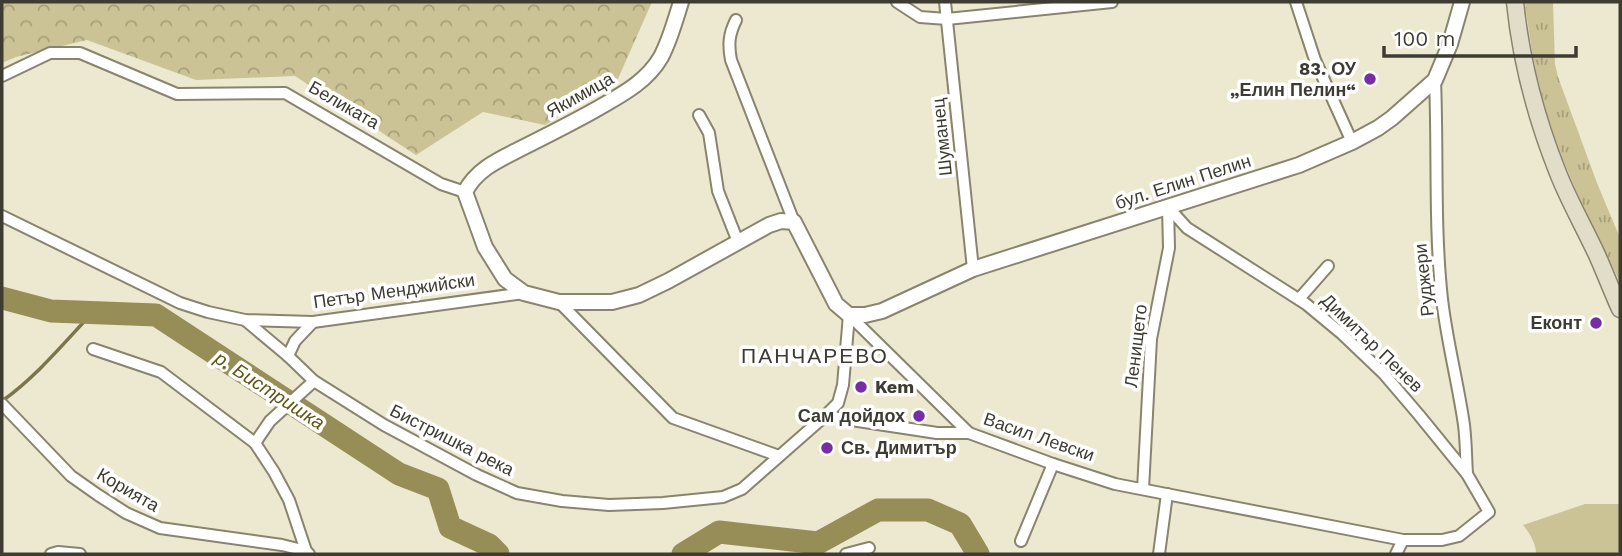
<svg xmlns="http://www.w3.org/2000/svg" width="1622" height="556" viewBox="0 0 1622 556" font-family="'Work Sans',sans-serif">
  <style>
    .grass { fill: url(#grass-tufts) }
    .forest { fill: url(#forest-crowns) }
    .green { fill: #cbc395 }
    .lines { fill: none; stroke-linecap: round; stroke-linejoin: round }
    .stream { stroke: #7c754c; stroke-width: 3.5 }
    .river { stroke: #968d57; stroke-width: 23 }
    .minor-casing { stroke: #88846e; stroke-width: 14 }
    .tertiary-casing { stroke: #88846e; stroke-width: 18 }
    .secondary-casing { stroke: #88846e; stroke-width: 19 }
    .minor { stroke: #fff; stroke-width: 10 }
    .tertiary { stroke: #fff; stroke-width: 14 }
    .secondary { stroke: #e1ddc9; stroke-width: 16 }
    .poi-dot { fill: #762fa3; stroke: #fff; stroke-width: 2.5 }
    .labels { text-anchor: middle; stroke-width: 7; stroke-linejoin: round; paint-order: stroke }
    .poi-label { font-size: 18px; font-weight: bold; fill: #3e3c32; stroke: #fff; text-anchor: end }
    .street-label { font-size: 18px; fill: #3e3c32; stroke: #fff }
    .water-label { font-size: 19px; font-style: italic; fill: #605514; stroke: #fff }
    .quarter-label { font-size: 21px; letter-spacing: 2px; fill: #3e3c32; stroke: #fff }
  </style>
  <defs>
    <pattern id="grass-tufts" width="24" height="20" patternUnits="userSpaceOnUse" patternTransform="scale(1.75)"><rect width="24" height="20" fill="#cbc395"/><path d="M3 7l-1-3M5 7V3M7 7l1-3M15 17l-1-3M17 17v-4M19 17l1-3" fill="none" stroke="#a6a07a"/></pattern>
    <pattern id="forest-crowns" width="20" height="18" patternUnits="userSpaceOnUse" patternTransform="scale(1.75)"><rect width="20" height="18" fill="#cbc395"/><path d="M2 6a3 3 0 1 1 6 0M12 15a3 3 0 1 1 6 0" fill="none" stroke="#a6a07a"/></pattern>
  </defs>
  <rect width="100%" height="100%" fill="#ede9d1"/>
  <!-- grass -->
  <path class="grass" d="M1525,2h28l2,62 3,13 39,106 23,55v44c-39,-76 -75,-152 -89,-237 -2,-15 -5,-29 -6,-43z"/>
  <!-- forest -->
  <polygon class="forest" points="2,2 652,2 617,81 545,125 483,112 416,155 295,76 196,80 87,40 16,57 2,63"/>
  <!-- green -->
  <path class="green" d="M1585,504h35v50h-84c0,-11 -6,-20 -13,-29z"/>
  <g class="lines">
    <!-- stream -->
    <path class="stream" d="M2,401c34,-24 62,-58 91,-89"/>
    <!-- river -->
    <g class="river">
      <polyline points="2,298 51,311 156,315 399,474 438,489 450,527 489,545 498,554"/>
      <polyline points="683,554 719,532 818,543 878,510 928,510 960,524 978,554"/>
    </g>
    <!-- minor casing -->
    <g class="minor-casing">
      <g id="minor">
        <polyline points="897,2 920,17 947,19 1112,2"/>
        <polyline points="945,2 973,269"/>
        <polyline points="1296,2 1315,60 1352,142"/>
        <path d="M736,20c-7,14 -8,24 -5,40l63,162"/>
        <polyline points="2,76 50,53 80,53 177,94 285,93 441,184 465,192"/>
        <path d="M1435,80c3,73 -1,146 7,219 5,43 16,84 22,126 2,16 2,33 3,49"/>
        <polyline points="699,115 709,133 718,191 738,242"/>
        <polyline points="2,216 180,303 208,312 245,320 313,322 524,293"/>
        <polyline points="1299,299 1328,266"/>
        <polyline points="559,302 673,418 779,456"/>
        <polyline points="849,315 969,433 1053,464 1115,484 1403,540 1442,540 1459,536 1489,512 1467,474 1419,415 1384,374 1341,333 1306,304 1187,228 1168,207"/>
        <polyline points="245,320 288,356 314,381 384,425 477,475 517,493 562,501 609,505 663,503 723,497 742,489 825,416 838,403 843,385 849,315"/>
        <polyline points="93,349 161,372 255,443 274,472 289,500 306,551"/>
        <polyline points="288,356 295,341 313,322"/>
        <polyline points="2,404 71,476 98,495 126,513 160,528 282,545 306,551 309,554"/>
        <polyline points="825,416 937,433 969,433"/>
        <polyline points="255,443 270,421 314,381"/>
        <polyline points="1143,489 1151,339 1169,248 1168,207"/>
        <polyline points="1021,541 1053,464"/>
        <polyline points="51,554 58,552 80,554"/>
        <polyline points="846,554 869,548"/>
        <polyline points="1159,554 1167,494"/>
        <polyline points="1396,554 1403,540"/>
      </g>
    </g>
    <!-- tertiary casing -->
    <g class="tertiary-casing">
      <path id="tertiary" d="M681,2c-6,19 -11,38 -20,55 -15,26 -42,39 -66,53 -25,14 -51,27 -77,40 -20,10 -42,20 -53,42l20,55 20,32 19,14 35,9h53l27,-7 29,-14 101,-56 12,-4 13,1 42,82 13,11h16l17,-4 91,-42 326,-104 53,-23 26,-14 14,-10 43,-38 15,-36 12,-42"/>
    </g>
    <!-- secondary casing -->
    <g class="secondary-casing">
      <path id="secondary" d="M1515,2c6,59 21,116 43,171 11,28 26,54 39,82 8,18 15,36 23,54"/>
    </g>
    <!-- minor -->
    <use href="#minor" class="minor"/>
    <!-- tertiary -->
    <use href="#tertiary" class="tertiary"/>
    <!-- secondary -->
    <use href="#secondary" class="secondary"/>
  </g>
  <!-- markers -->
  <g class="poi-dot">
    <circle cx="1370" cy="79" r="7"/>
    <circle cx="1596" cy="323" r="7"/>
    <circle cx="861" cy="387" r="7"/>
    <circle cx="919" cy="416" r="7"/>
    <circle cx="827" cy="448" r="7"/>
  </g>
  <g class="labels">
    <!-- poi labels -->
    <g class="poi-label">
      <text x="1356" y="75">83. ОУ<tspan x="1356" dy="21">„Елин Пелин“</tspan></text>
      <text x="1582" y="329">Еконт</text>
      <text x="875" y="393" text-anchor="start">Kem</text>
      <text x="905" y="422">Сам дойдох</text>
      <text x="841" y="454" text-anchor="start">Св. Димитър</text>
    </g>
    <!-- street labels -->
    <g class="street-label">
      <text transform="translate(580 95) rotate(-29)" y="6">Якимица</text>
      <text transform="translate(344 105) rotate(30)" y="6">Беликата</text>
      <text transform="translate(942 137) rotate(-96)" y="6">Шуманец</text>
      <text transform="translate(1183 182) rotate(-18)" y="6">бул. Елин Пелин</text>
      <text transform="translate(1424 280) rotate(-96)" y="6">Руджери</text>
      <text transform="translate(394 291) rotate(-8)" y="6">Петър Менджийски</text>
      <text transform="translate(1372 343) rotate(44)" y="6">Димитър Пенев</text>
      <text transform="translate(1136 346) rotate(-83)" y="6">Ленището</text>
      <text transform="translate(1039 437) rotate(19)" y="6">Васил Левски</text>
      <text transform="translate(452 440) rotate(27)" y="6">Бистришка река</text>
      <text transform="translate(128 490) rotate(30)" y="6">Корията</text>
    </g>
    <!-- water labels -->
    <g class="water-label">
      <text transform="translate(270 390) rotate(33)" y="7">р. Бистришка</text>
    </g>
    <!-- quarter labels -->
    <g class="quarter-label">
      <text x="815" y="363">ПАНЧАРЕВО</text>
    </g>
  </g>
  <!-- border -->
  <rect width="1622" height="556" fill="none" stroke="#3e3c32" stroke-width="7"/>
  <!-- scale -->
  <path d="M1384 46v10h192v-10" fill="none" stroke="#3e3c32" stroke-width="3.5"/>
  <text x="1394" y="46" font-size="21" fill="#3e3c32" stroke="#ffffff" stroke-width="5" paint-order="stroke">100 m</text>
</svg>
